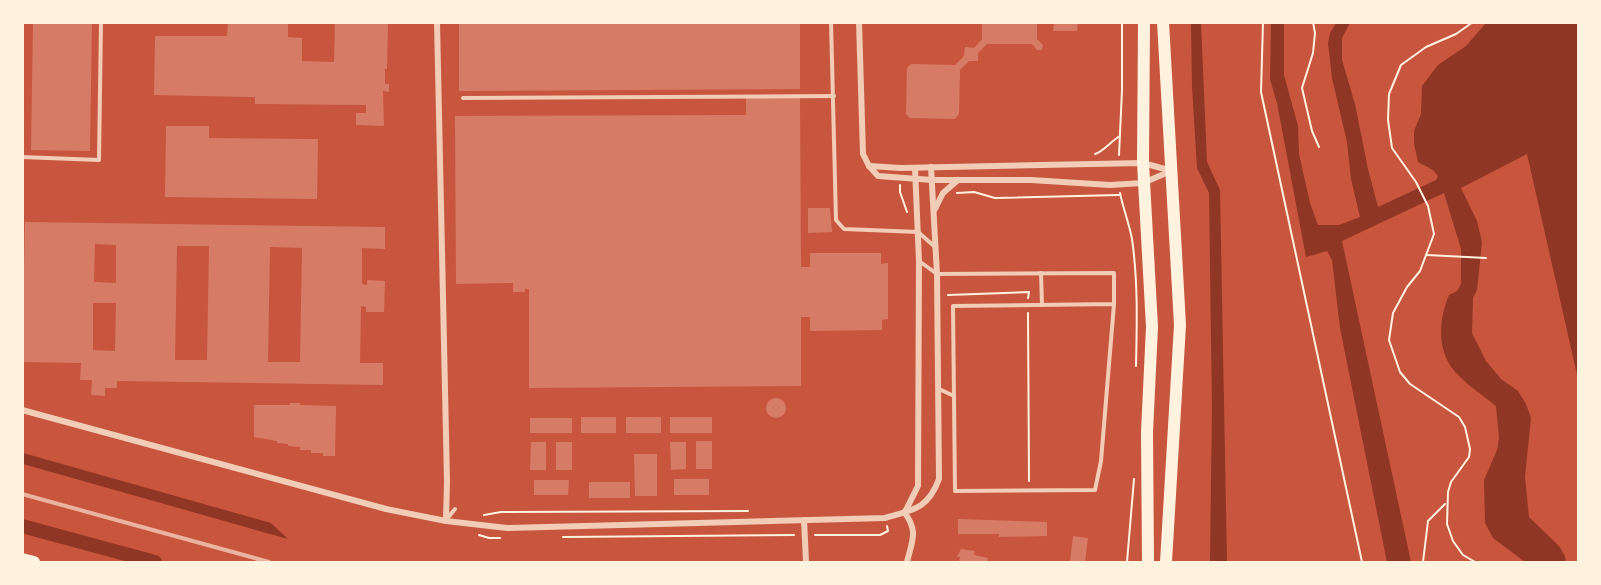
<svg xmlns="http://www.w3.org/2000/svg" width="1601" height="585" viewBox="0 0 1601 585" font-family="Mulish,sans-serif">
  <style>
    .water { fill: #8f3625 }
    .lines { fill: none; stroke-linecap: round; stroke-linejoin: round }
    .canal { stroke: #8f3625; stroke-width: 14 }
    .building { fill: #d67c66; fill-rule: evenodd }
    .path { stroke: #fff3e0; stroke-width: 2 }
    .service { stroke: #f1ccb7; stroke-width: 4 }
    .minor { stroke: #f1ccb7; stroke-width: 6 }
    .secondary { stroke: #fff3e0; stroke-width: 12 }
    .primary { stroke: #fff3e0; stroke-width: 12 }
    .rail { stroke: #e9b49f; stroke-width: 4 }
  </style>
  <rect width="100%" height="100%" fill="#c8553d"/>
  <!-- water -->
  <g class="water">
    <polygon points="1191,23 1201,23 1207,162 1220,190 1227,562 1210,562 1212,407 1209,193 1197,168 1192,87"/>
    <path d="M1271,23h13v52l14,51 1,28 11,49 8,22h21l21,-8 -9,-38 -4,-37 -15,-64 -4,-35 2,-10 6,-10h14l-8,15v22l13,44 13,65 10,38 58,-27 2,-4 -5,-6 -15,-8 -4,-18v-13l7,-17 1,-28 16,-21 28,-19 20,-23h92v356l-51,-225 -66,34 16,33 5,21 -5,48 -4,8 -1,35 14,28 15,18 17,12 8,13 5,14 -6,59 4,40 30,29 6,10 1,6h-41l-32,-24 -8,-15 -1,-43 13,-30 2,-12 -3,-32c-12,-10 -26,-19 -37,-30 -23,-22 -21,-54 -10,-81l8,-4 4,-7v-35l-17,-56 -102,48 69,321h-24l-47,-234 -8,-68 -5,-9 -21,6 -29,-154 -7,-24z"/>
    <polygon points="23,453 271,523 288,539 23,464"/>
  </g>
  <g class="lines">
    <!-- canal -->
    <polyline class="canal" points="22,526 155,562"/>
  </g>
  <!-- building -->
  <g class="building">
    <polygon points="33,22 92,22 90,151 31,150"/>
    <polygon points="228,22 288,22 288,37 302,38 302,61 334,62 335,22 388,22 387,69 385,69 385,84 389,84 389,92 383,91 384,126 356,125 356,113 366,113 366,105 255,104 255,97 248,97 154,95 155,36 227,36"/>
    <polygon points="459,22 800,22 800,89 459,91"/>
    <polygon points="982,22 1037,22 1037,39 1043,45 1042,50 1037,50 1032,44 987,44 978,53 978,61 969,61 960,70 959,114 955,119 910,118 906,114 907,68 911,64 955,65 964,56 965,47 974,48 982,39"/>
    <polygon points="1054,22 1078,22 1077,31 1053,31"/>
    <polygon points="746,98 800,98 801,267 810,267 810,253 881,253 881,264 888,263 888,319 882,320 882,330 810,331 810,317 801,317 801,386 529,388 529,289 525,289 525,292 513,292 513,283 456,284 455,116 746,115"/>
    <polygon points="166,126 209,126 209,138 318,139 317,199 165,197"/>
    <polygon points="808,208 830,208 832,232 808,233"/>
    <path d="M25,222l360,5v22l-23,-1v36l5,1v-5l18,1 -1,31h-18v-5l-5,-1 -1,57h23v22l-266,-4v7h-12v8l-14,-1 1,-15h-12l1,-17 -59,-1zM95,244l21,1v38l-22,-1zM177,246h32l-2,114h-32zM270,247l32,1 -2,114h-32zM93,303h23l-1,48 -22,-1z"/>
    <circle cx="776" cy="408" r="10"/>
    <polygon points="290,403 300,403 300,405 336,406 335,456 323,456 323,453 311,453 311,450 300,450 300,447 288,446 288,444 277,443 277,441 254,437 254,405 290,405"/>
    <rect x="581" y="417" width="35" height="16"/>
    <rect x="626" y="417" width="35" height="16"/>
    <rect x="670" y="417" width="42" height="16"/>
    <rect x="530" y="418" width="42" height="15"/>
    <rect x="696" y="441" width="16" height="28"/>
    <polygon points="531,442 546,442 546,470 530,470"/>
    <rect x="556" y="442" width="16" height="28"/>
    <polygon points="670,442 686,442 686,469 671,470"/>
    <polygon points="634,454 657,454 657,496 635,496"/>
    <rect x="674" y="479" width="35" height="16"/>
    <polygon points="534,480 569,480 568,495 534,495"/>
    <rect x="589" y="482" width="41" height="16"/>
    <polygon points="958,519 1047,522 1047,536 999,537 999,534 958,534"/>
    <polygon points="1073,536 1088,538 1085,562 1070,562"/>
    <polygon points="961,549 975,551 974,555 988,558 987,562 959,562 960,557 957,557"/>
  </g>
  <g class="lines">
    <!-- path -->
    <g class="path">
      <polyline points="1263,22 1261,92 1362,562"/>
      <polyline points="1313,22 1315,33 1313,53 1302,88 1312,131 1319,147"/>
      <polyline points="1473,22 1456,34 1426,47 1401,65 1389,94 1388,120 1392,148 1416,182 1428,206 1434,234 1420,271 1407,287 1393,313 1389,340 1400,372 1410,384 1459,417 1465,427 1470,449 1469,457 1451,482 1448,492 1447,524 1453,541 1463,555 1475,562"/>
      <path d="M1095,154c9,-3 16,-13 25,-18"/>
      <polyline points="1119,155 1122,90 1122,22"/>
      <polyline points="900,185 900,192 907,212"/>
      <polyline points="957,193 974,192 995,198 1119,195"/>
      <path d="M1120,193c3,15 9,30 12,46 6,42 5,84 4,127"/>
      <polyline points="1427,255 1486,258"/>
      <polyline points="948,295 1029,292 1028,298"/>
      <polyline points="1028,313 1029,481"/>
      <polyline points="484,515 501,512 748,511"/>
      <polyline points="479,535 489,538 500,538"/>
      <polyline points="815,535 880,535 888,531 887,526"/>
      <polyline points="563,537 794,535"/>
      <polyline points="1127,562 1134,479"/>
      <polyline points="1423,562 1428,521 1445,504"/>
    </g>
    <!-- service -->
    <g class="service">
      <polyline points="831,22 836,220 844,229 918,232 934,246"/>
      <polyline points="463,98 834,96"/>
      <polyline points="22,157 99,160 101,22"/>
      <polyline points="919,261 937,274 1114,273 1114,304 1101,461 1095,490 955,491 953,306 1114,304"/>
      <polyline points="1041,273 1042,305"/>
      <polyline points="939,389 954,396"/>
      <polyline points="446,520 455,509"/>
    </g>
    <!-- minor -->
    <g class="minor">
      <polyline points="437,22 447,481 446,521"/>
      <polyline points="859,22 863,154 869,166 878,176 932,180 1031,180 1110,185 1143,183 1171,171"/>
      <polyline points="869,166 901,168 1143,163 1172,171"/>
      <polyline points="935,209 943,193 958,180"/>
      <path d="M22,410l364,99 60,12 61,7 378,-10c28,-8 43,-9 54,-39l-2,-205 -6,-107"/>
      <path d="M904,512c15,19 8,29 3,50"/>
      <polyline points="905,512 918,486 919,261 915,168"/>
      <polyline points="804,520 806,562"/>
    </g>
    <!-- secondary -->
    <polyline class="secondary" points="22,559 34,562"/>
    <!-- primary -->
    <g class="primary">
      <polyline points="1144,22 1143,163 1152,327 1147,432 1148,562"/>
      <polyline points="1163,22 1180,325 1166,562"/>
    </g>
    <!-- rail -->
    <polyline class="rail" points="22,494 269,562"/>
  </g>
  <!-- border -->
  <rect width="1601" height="585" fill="none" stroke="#fff3e0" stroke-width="48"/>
</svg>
